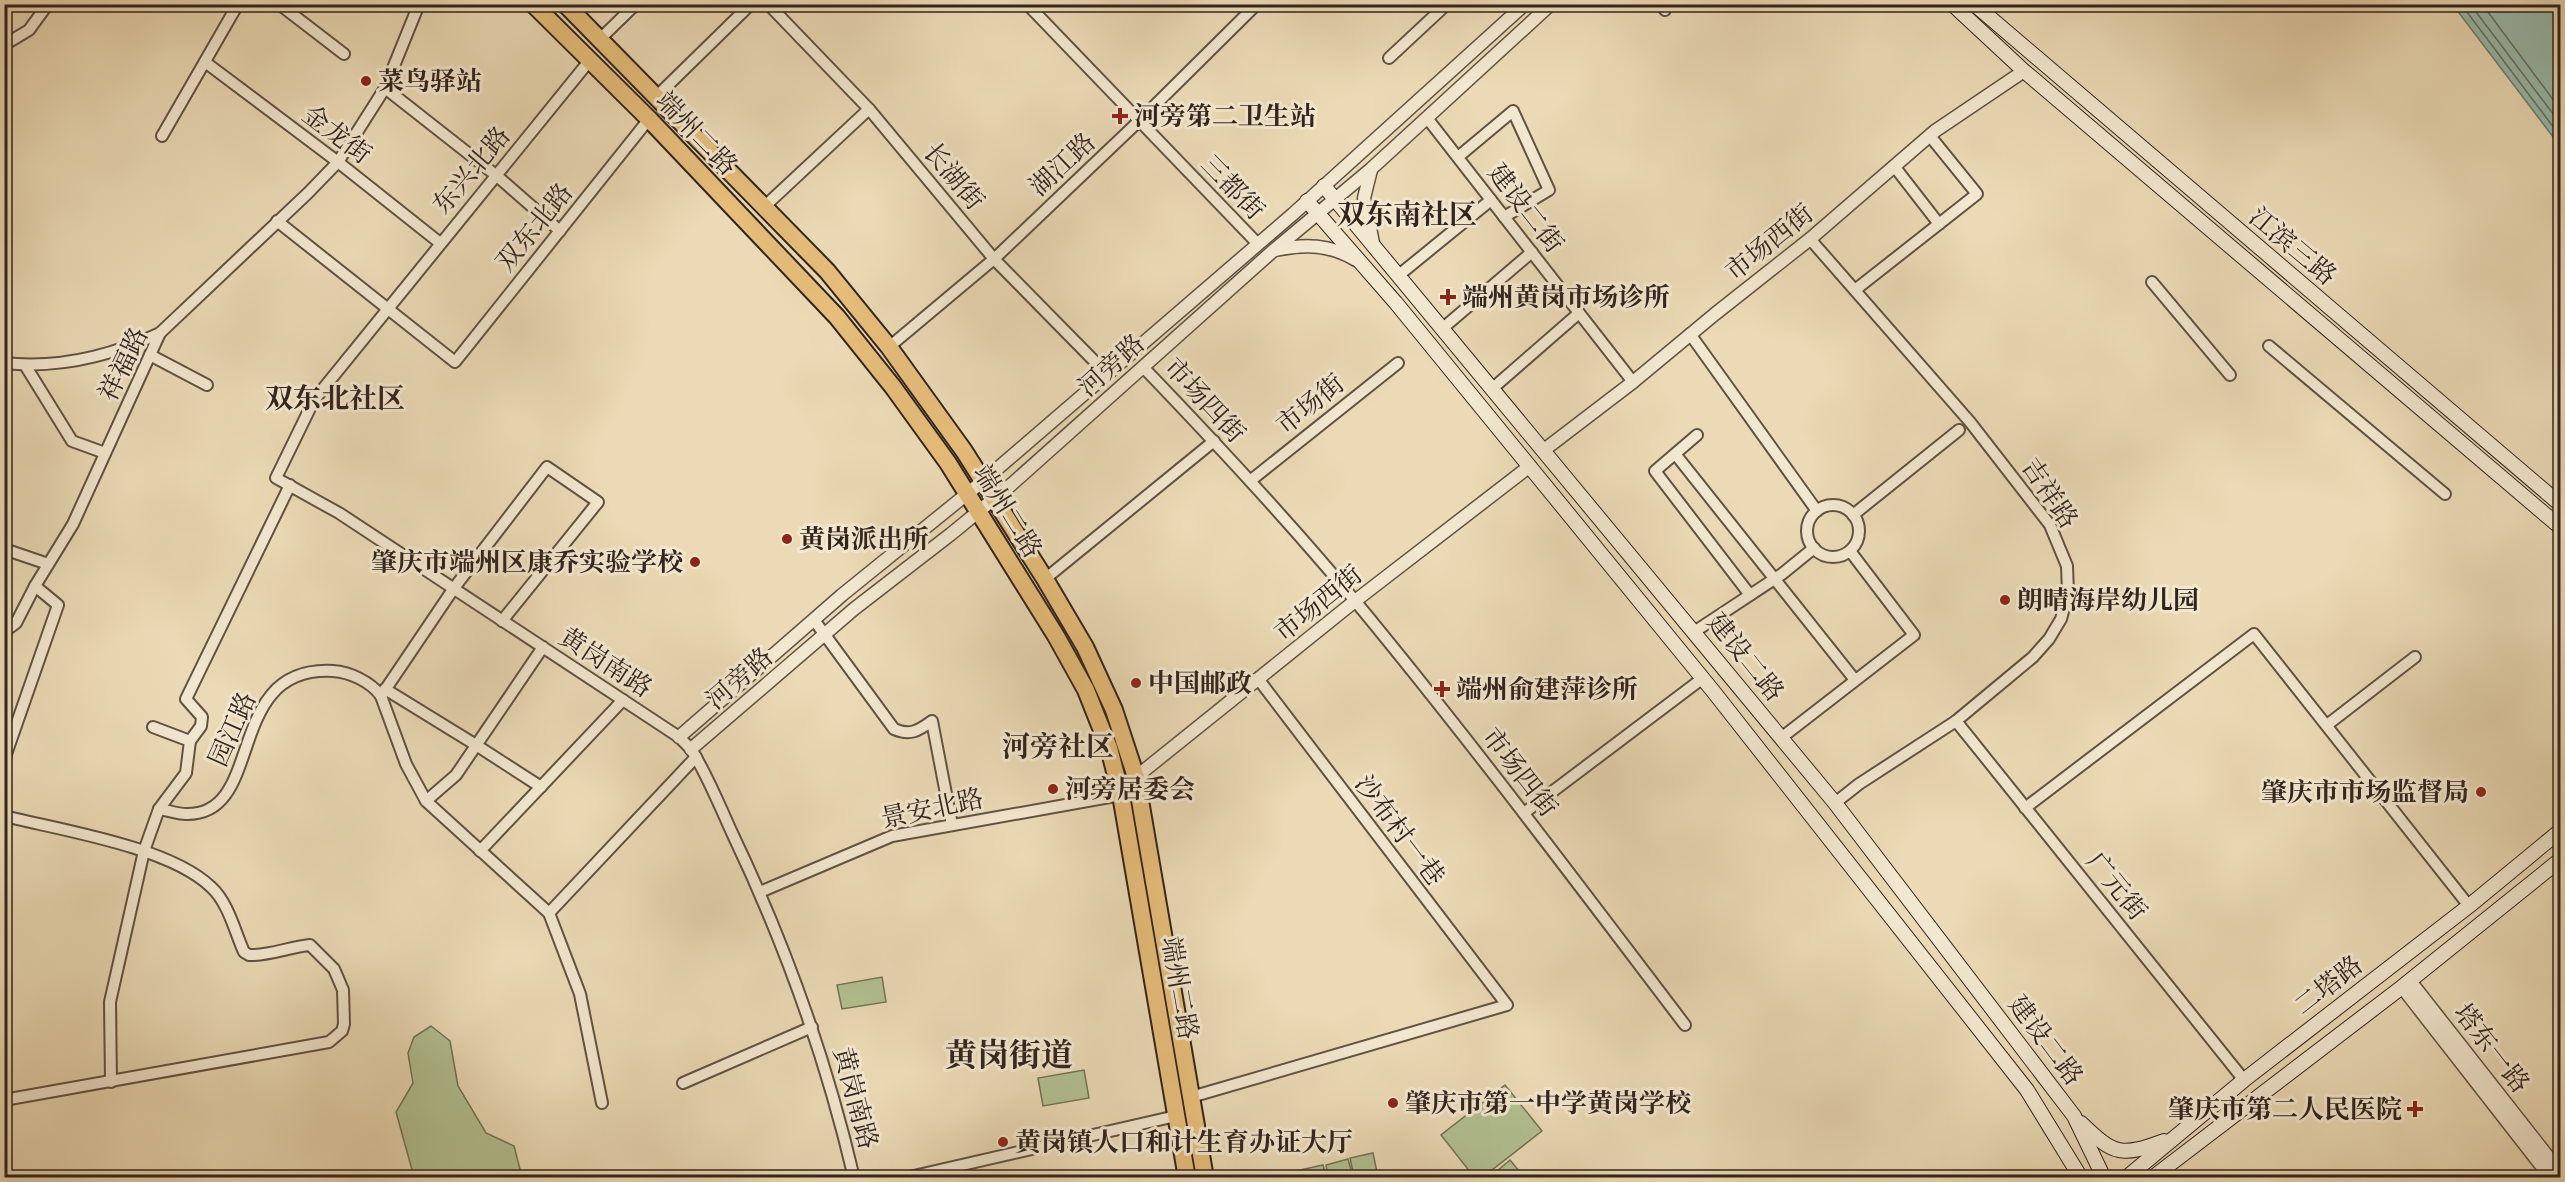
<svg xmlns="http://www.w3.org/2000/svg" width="2565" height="1182" viewBox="0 0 2565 1182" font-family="Cardo,'Noto Serif SC',serif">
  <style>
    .green { fill: #b2c192; stroke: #727258; stroke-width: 1.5 }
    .water { fill: #98bbab; stroke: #6f7f73; stroke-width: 1.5 }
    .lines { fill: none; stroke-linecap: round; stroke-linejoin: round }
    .shore { stroke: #647065; stroke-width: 1.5 }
    .minor-casing { stroke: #605244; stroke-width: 14 }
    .tertiary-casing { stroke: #605244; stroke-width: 15 }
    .secondary-casing { stroke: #31241f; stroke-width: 16 }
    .primary-casing { stroke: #31241f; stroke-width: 20 }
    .minor { stroke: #f2e7cf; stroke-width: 10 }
    .tertiary { stroke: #f2e7cf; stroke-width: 12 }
    .secondary { stroke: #f2e7cf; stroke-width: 14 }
    .primary { stroke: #e6bd7a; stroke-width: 16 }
    .poi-dot { fill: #8f2418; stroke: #f2e7cf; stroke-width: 2 }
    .labels { text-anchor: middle; stroke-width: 6; stroke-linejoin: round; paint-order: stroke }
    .poi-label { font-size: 26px; font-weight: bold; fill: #31241f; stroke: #f2e7cf; text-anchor: start }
    .street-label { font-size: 26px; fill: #31241f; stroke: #f2e7cf }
    .quarter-label { font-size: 28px; font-weight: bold; fill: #31241f; stroke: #f2e7cf }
    .district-label { font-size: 32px; font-weight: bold; fill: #31241f; stroke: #f2e7cf }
  </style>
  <rect width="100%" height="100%" fill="#ebdab5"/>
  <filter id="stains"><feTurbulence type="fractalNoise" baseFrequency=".00333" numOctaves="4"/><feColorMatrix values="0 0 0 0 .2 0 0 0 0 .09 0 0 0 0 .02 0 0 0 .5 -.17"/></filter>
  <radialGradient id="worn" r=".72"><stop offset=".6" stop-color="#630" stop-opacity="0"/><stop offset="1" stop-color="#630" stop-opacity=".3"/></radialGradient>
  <!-- green -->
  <g class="green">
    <polygon points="882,977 886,1002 842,1009 837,985"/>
    <polygon points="431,1026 450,1041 458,1086 486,1133 514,1146 522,1177 414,1177 396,1112 413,1083 408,1053 414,1037"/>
    <polygon points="1084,1070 1089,1098 1043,1106 1038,1078"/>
    <polygon points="1505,1085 1542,1131 1483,1177 1474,1177 1441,1135"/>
    <polygon points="1373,1153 1378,1177 1354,1177 1350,1158"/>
    <polygon points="1348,1159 1353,1177 1328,1177 1326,1165"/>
    <polygon points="1510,1160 1524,1177 1490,1177"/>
    <polygon points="1323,1165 1326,1177 1302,1177 1300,1170"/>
  </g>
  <!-- water -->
  <polygon class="water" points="2453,5 2560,5 2560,146"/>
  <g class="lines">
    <!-- shore -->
    <g class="shore">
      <polyline points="2461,4 2560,136"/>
      <polyline points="2470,4 2560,123"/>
      <polyline points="2482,4 2560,109"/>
    </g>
    <!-- minor casing -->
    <g class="minor-casing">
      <g id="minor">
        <polyline points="279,4 344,54"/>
        <polyline points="768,4 869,109 994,259 1107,374"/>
        <polyline points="1027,4 1258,244"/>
        <polyline points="1662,4 1665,10"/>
        <polyline points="600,39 636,4"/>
        <polyline points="4,45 29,30 48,4"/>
        <polyline points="1389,58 1447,4"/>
        <path d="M590,60l-276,340 -38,78 63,35 340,224 12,12c17,27 29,58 42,86 53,111 93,223 121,343"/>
        <polyline points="205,62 338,162 440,243"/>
        <polyline points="385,88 497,176 560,231"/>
        <polyline points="656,97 751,4"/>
        <polyline points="1427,118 1633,382"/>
        <polyline points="162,136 238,4"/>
        <polyline points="1458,157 1513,111 1549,190 1504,217"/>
        <polyline points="1894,166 1939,224"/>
        <polyline points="764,207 869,109"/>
        <polyline points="277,221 455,362 649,119"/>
        <polyline points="1810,239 1970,422 2050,525 2067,566 2068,593 2061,619 2049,639 2033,657 1956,721 1859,784 1835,803"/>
        <polyline points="1399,275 1491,200"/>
        <polyline points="2152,282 2230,375"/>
        <polyline points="1855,290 1977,194 1930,136"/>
        <polyline points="1443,328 1532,252"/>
        <polyline points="1690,334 1817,511"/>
        <polyline points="2269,346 2445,494"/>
        <polyline points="889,347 994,259 1139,121 1257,4"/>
        <polyline points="150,355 207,385"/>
        <path d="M4,363c55,6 107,-7 156,-30"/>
        <polyline points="25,365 72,441 105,453"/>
        <path d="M1143,367c73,76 146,154 213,235 114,138 221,281 329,423"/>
        <polyline points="1493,388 1579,313"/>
        <polyline points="1697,435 1655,471 1750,595"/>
        <polyline points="1676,455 1855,680"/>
        <polyline points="1250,481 1398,363"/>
        <circle cx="1833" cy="531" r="26"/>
        <polyline points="1853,515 1959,430"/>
        <polyline points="4,549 48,564"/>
        <polyline points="1045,579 1214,441"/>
        <path d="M814,620l80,109c16,7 24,2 38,-8l20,104"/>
        <polyline points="4,632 16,623 35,586 73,524 160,333 308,193 338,162 385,88 419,4"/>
        <polyline points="1694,632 1782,574 1814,548"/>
        <polyline points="385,689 476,745 541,787"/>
        <polyline points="381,696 454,588 547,467 598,502 502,621"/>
        <polyline points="1956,721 2244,1080"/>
        <polyline points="2327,725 2415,657"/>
        <polyline points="1781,738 1914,635 1850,551"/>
        <polyline points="190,741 201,726 202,717 186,699 290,485"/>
        <polyline points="4,760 58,605 35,586"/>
        <polyline points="426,801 456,775 543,647"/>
        <polyline points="2025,808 2254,634 2469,906"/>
        <path d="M159,809c8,1 18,5 27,5 81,2 36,-149 147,-143 17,1 38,11 48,25l25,68 20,37 123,112 31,81 22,109"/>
        <polyline points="1524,813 1703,678"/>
        <path d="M4,816c57,14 166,31 207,71 17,15 24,45 33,65l5,3c20,1 40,-8 61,-10l24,24 9,21 1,34 -2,7 -13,11 -325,58"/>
        <polyline points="480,851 623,700"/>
        <polyline points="760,892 892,836 1121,795"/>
        <polyline points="549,913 696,757"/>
        <polyline points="111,1082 110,1002 144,851 159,809 186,773 190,741 153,727"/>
        <polyline points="683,1083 812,1027"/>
        <polyline points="1191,1097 1507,1005 1259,680"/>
        <polyline points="905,1178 1176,1116"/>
      </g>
    </g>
    <!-- tertiary casing -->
    <g class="tertiary-casing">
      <g id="tertiary">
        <polyline points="1371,170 1364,198 1373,243"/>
        <path d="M1275,250c30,-6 55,-6 81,10"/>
        <polyline points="1544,450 1633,382 1715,314 1810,239 1935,131 2024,71"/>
        <polyline points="679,737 842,595 983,481 1293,214 1525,4"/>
        <polyline points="691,749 854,609 951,534 1012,484 1274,250 1371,169 1551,4"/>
        <polyline points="1136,777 1355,601 1530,466"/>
        <polyline points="2410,981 2560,1172"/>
        <polyline points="2402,987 2551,1178"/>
      </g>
    </g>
    <!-- secondary casing -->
    <g class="secondary-casing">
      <g id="secondary">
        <polyline points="1952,4 2024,71 2560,527"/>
        <polyline points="1974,4 2560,504"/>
        <polyline points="1324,186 1835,803 2074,1116 2104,1178"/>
        <polyline points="1307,201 1396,303 1713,691 2027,1090 2081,1178"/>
        <path d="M2081,1123c33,32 40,34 83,18"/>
        <polyline points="2126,1178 2244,1080 2469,906 2560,831"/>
        <polyline points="2152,1178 2402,987 2560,860"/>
      </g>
    </g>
    <!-- primary casing -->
    <g class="primary-casing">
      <g id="primary">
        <polyline points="533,4 649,119 837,317 893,387 948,463 1056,636 1086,690 1109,748 1121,795 1187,1178"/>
        <polyline points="565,4 827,271 889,347 964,451 1045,579 1085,647 1114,710 1136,777 1205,1178"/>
      </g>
    </g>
    <!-- minor -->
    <use href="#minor" class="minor"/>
    <!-- tertiary -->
    <use href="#tertiary" class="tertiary"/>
    <!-- secondary -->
    <use href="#secondary" class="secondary"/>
    <!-- primary -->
    <use href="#primary" class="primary"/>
  </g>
  <!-- markers -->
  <g class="poi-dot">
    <circle cx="366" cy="81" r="6"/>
    <path d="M1117 107h6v6h6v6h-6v6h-6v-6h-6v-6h6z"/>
    <path d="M1445 288h6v6h6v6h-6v6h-6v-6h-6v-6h6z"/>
    <circle cx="787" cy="539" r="6"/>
    <circle cx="695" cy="562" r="6"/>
    <circle cx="2005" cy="600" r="6"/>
    <circle cx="1136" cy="683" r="6"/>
    <path d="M1439 680h6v6h6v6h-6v6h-6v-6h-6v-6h6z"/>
    <circle cx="1053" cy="789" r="6"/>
    <circle cx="2481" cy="792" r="6"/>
    <circle cx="1393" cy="1103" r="6"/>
    <path d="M2412 1100h6v6h6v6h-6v6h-6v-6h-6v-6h6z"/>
    <circle cx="1003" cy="1142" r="6"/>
  </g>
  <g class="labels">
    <!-- poi labels -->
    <g class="poi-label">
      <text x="378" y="90">菜鸟驿站</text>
      <text x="1134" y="125">河旁第二卫生站</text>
      <text x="1462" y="306">端州黄岗市场诊所</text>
      <text x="799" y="548">黄岗派出所</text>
      <text x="683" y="571" text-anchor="end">肇庆市端州区康乔实验学校</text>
      <text x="2017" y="609">朗晴海岸幼儿园</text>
      <text x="1148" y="692">中国邮政</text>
      <text x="1456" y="698">端州俞建萍诊所</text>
      <text x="1065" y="798">河旁居委会</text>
      <text x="2469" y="801" text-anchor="end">肇庆市市场监督局</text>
      <text x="1405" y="1112">肇庆市第一中学黄岗学校</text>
      <text x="2402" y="1118" text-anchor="end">肇庆市第二人民医院</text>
      <text x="1015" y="1151">黄岗镇人口和计生育办证大厅</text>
    </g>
    <!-- street labels -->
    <g class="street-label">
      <text transform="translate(697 133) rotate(46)" y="9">端州二路</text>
      <text transform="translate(337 134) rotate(37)" y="9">金龙街</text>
      <text transform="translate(1062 164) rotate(-43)" y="9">湖江路</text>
      <text transform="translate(471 170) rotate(-50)" y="9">东兴北路</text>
      <text transform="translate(954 176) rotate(50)" y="9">长湖街</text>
      <text transform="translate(1233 187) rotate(46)" y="9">三都街</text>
      <text transform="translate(1526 208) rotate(52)" y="9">建设二街</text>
      <text transform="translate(534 227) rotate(-51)" y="9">双东北路</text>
      <text transform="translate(1769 242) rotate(-39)" y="9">市场西街</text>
      <text transform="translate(2293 246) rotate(40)" y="9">江滨三路</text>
      <text transform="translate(123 364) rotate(-64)" y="9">祥福路</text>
      <text transform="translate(1111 365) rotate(-42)" y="9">河旁路</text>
      <text transform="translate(1205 400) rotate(47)" y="9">市场四街</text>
      <text transform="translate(1310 404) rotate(-39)" y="9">市场街</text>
      <text transform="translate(2050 493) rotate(56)" y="9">吉祥路</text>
      <text transform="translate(1008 511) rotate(58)" y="9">端州二路</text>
      <text transform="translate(1318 603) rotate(-39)" y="9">市场西街</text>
      <text transform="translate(1746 657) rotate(51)" y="9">建设二路</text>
      <text transform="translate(606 662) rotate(33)" y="9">黄岗南路</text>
      <text transform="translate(739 678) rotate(-41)" y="9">河旁路</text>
      <text transform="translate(232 729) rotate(-66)" y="9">园江路</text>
      <text transform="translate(1520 772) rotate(52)" y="9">市场四街</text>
      <text transform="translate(932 808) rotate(-12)" y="9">景安北路</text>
      <text transform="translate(1400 830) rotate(53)" y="9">沙布村一巷</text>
      <text transform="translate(2117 886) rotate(51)" y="9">广元街</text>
      <text transform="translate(2328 985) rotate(-38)" y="9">二塔路</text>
      <text transform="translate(1180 988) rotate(80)" y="9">端州二路</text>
      <text transform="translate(2046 1040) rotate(53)" y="9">建设二路</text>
      <text transform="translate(2492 1048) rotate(52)" y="9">塔东一路</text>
      <text transform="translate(856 1098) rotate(75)" y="9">黄岗南路</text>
    </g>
    <!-- quarter labels -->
    <g class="quarter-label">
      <text x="1407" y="224">双东南社区</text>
      <text x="335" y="408">双东北社区</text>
      <text x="1058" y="756">河旁社区</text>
    </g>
    <!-- district labels -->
    <g class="district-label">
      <text x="1009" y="1066">黄岗街道</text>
    </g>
  </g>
  <!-- margin -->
  <rect width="2565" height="1182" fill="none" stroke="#ebdab5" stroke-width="24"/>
  <rect x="6" y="6" width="2553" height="1170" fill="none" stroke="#31241f" stroke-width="3"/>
  <rect x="12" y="12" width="2541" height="1158" fill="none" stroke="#31241f" stroke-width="1.5"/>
  <rect width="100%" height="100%" filter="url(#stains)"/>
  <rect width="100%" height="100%" fill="url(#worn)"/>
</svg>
